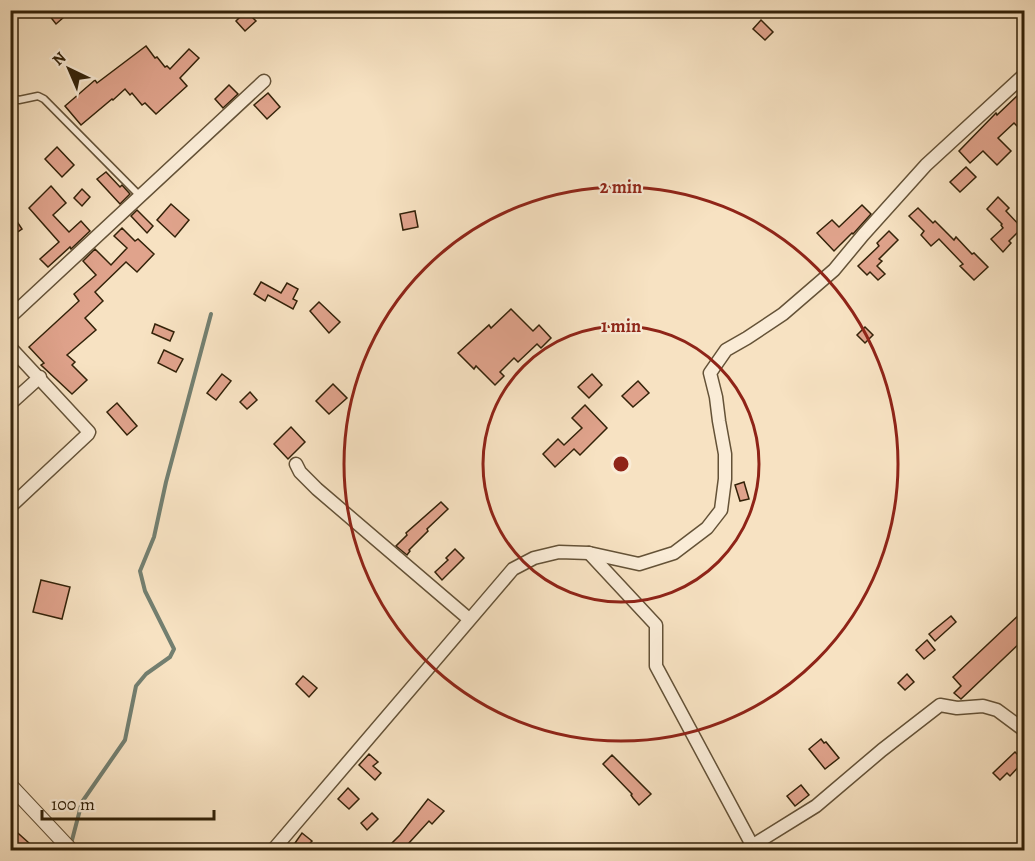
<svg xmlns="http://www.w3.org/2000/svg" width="1035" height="861" viewBox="0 0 1035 861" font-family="Alegreya,serif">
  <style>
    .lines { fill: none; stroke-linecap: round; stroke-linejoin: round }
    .stream { stroke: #737f70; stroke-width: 4 }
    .building { fill: #e0a38c; stroke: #332209; stroke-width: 1.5 }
    .service-casing { stroke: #645237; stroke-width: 9 }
    .minor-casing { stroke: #645237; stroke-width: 15 }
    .tertiary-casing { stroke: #645237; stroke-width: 16 }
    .service { stroke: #faecd7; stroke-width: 6 }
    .minor { stroke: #faecd7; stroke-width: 12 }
    .tertiary { stroke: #faecd7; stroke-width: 14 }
    .ring { fill: none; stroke: #8f2418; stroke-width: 3 }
    .centre { fill: #8f2418; stroke: #faecd7; stroke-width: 3 }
    .ring-label { font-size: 18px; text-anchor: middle; font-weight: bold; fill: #8f2418; stroke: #faecd7; stroke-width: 4.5; stroke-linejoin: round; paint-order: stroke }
  </style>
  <rect width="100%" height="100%" fill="#f7e2c2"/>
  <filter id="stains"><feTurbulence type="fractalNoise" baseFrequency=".00333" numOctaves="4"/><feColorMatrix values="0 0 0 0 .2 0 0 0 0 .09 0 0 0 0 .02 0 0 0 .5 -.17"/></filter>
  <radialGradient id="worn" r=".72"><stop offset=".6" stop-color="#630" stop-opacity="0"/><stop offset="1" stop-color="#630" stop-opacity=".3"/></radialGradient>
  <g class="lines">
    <!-- stream -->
    <polyline class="stream" points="71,844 82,802 125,740 136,686 146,674 170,657 174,649 145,591 140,571 154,537 166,482 211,314"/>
  </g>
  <!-- building -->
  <g class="building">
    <polygon points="54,10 72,10 56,24 49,15"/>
    <polygon points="246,11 256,21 245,31 236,21"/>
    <polygon points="761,20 773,32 765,40 753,29"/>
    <polygon points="146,46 155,58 157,57 165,67 167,66 170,69 189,49 199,58 180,78 187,86 156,114 145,103 142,105 132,93 130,95 125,89 113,100 112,99 81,125 65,106 95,80 97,83"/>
    <polygon points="229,85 238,94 223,108 215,99"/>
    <polygon points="268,93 280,107 267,119 254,105"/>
    <polygon points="1018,95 1024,102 1024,133 1014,123 998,138 1011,151 997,165 983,151 970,163 959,151 996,113 997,115"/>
    <polygon points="57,147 74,165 62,177 45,159"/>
    <polygon points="966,167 976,177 960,192 950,182"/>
    <polygon points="106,172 120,187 122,185 130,194 120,204 97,179"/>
    <polygon points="51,186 66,203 53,215 69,232 81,221 90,231 71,249 70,247 48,267 40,259 59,242 29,208"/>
    <polygon points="82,189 90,197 82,206 74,198"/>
    <polygon points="998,197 1009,208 1006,211 1022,228 1009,241 1011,243 1003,252 991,239 1003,228 1001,225 1002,224 987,209"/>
    <polygon points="171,204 189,220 175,237 157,220"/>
    <polygon points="862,205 871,214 853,234 852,233 834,251 817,233 832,220 839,227"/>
    <polygon points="918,208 933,223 935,221 954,240 956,237 972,254 974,253 988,267 974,280 960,266 963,264 939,239 931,246 921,235 924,231 909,216"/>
    <polygon points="137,210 153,226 147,233 131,216"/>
    <polygon points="10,211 22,229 10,237"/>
    <polygon points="415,211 418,227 403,230 400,214"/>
    <polygon points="122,228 135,241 138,239 154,254 137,272 126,262 95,292 103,301 85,318 96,330 67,355 75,362 72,365 87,380 72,394 41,365 44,363 29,347 79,301 74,294 96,275 83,261 95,249 111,265 127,248 114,236"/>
    <polygon points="889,231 898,240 879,259 882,261 877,266 885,274 878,280 870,272 867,275 858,266 879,246 877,243"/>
    <polygon points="261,282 281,293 287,283 298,289 293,299 297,301 293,309 268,295 265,301 254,294"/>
    <polygon points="319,302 340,322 329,333 310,311"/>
    <polygon points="511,309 533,331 539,325 551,338 541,348 537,344 518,362 514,358 500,372 504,376 495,385 476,366 474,369 458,353 489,325 491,328"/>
    <polygon points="155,324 174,332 170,341 152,333"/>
    <polygon points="865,327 873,335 865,343 857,335"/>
    <polygon points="164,350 183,359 176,372 158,363"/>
    <polygon points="222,374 231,381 216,400 207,393"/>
    <polygon points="592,374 602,385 589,398 578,387"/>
    <polygon points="638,381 649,393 633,407 622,396"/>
    <polygon points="333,384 347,398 329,414 316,401"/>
    <polygon points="250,392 257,400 247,409 240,402"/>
    <polygon points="117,403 137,426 127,435 107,412"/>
    <polygon points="585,405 607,428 580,455 574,449 555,467 543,454 558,439 564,445 582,428 572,418"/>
    <polygon points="291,427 305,442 288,459 274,444"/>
    <polygon points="744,482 749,499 740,501 735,485"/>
    <polygon points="441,502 448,509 427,529 428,531 409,550 410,551 407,555 396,546 407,535 406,533"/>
    <polygon points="455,549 464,558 442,580 435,572 448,560 446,558"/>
    <polygon points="41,580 70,587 62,619 33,612"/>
    <polygon points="1024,610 1024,639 961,699 954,693 961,686 953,677"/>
    <polygon points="951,616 956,622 935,641 929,634"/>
    <polygon points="927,640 935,650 924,659 916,650"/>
    <polygon points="907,674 914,682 905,690 898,683"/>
    <polygon points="303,676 317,688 309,697 296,684"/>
    <polygon points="821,739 824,743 826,742 839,758 825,769 809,749"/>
    <polygon points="1015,752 1024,761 1010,776 1007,773 1000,780 993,773"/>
    <polygon points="369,754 378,762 373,766 381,773 375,780 359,765"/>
    <polygon points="612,755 651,794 639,805 633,798 631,795 632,794 603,764"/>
    <polygon points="801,785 809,795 795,806 787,796"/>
    <polygon points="348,788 359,799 349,809 338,799"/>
    <polygon points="428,799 444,811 432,824 429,821 409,843 417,850 399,850 391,844 400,835"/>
    <polygon points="372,813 378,819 367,830 361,823"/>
    <polygon points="10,826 29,843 22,850 10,850"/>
    <polygon points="302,833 312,841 304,850 292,850 297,844 295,843"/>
  </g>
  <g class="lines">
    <!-- service casing -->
    <g class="service-casing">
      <polyline id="service" points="10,96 19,100 38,96 44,99 140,196"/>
    </g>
    <!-- minor casing -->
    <g class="minor-casing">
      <g id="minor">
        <polyline points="10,317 264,81"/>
        <polyline points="10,347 89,432 88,434 10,507"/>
        <polyline points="10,404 40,377"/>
        <polyline points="296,464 300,472 317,489 469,619"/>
        <polyline points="589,553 656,625 656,666 752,845"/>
        <polyline points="273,850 513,569 534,558 559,552 589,553 639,564 674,553 707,528 721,510 725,479 725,454 719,421 716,397 710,373 726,350 747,338 783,314 834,270 863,235 926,165 1024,75"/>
        <polyline points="745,850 816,806 882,750 940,705 957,708 983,706 997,710 1024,730"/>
      </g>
    </g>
    <!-- tertiary casing -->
    <g class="tertiary-casing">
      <polyline id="tertiary" points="10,785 71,850"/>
    </g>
    <!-- service -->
    <use href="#service" class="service"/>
    <!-- minor -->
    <use href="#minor" class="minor"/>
    <!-- tertiary -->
    <use href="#tertiary" class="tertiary"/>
  </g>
  <!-- distance rings -->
  <g class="ring">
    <circle cx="621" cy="464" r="138"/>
    <circle cx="621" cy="464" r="277"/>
  </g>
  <circle cx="621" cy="464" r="9" class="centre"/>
  <g class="ring-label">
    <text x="621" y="193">2 min</text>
    <text x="621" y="332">1 min</text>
  </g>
  <!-- margin -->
  <rect width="1035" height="861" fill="none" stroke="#f7e2c2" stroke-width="36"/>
  <rect x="12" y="12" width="1011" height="837" fill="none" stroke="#332209" stroke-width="3"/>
  <rect x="18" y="18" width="999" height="825" fill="none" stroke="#332209" stroke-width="1.5"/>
  <!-- north arrow -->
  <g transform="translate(69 69) rotate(316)" stroke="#faecd7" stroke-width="4.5" paint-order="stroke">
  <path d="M0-4.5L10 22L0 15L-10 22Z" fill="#332209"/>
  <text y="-9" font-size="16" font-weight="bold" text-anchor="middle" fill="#332209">N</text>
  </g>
  <!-- scale -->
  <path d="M42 810v9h172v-9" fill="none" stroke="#332209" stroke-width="3"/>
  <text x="51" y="810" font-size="18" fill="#332209" stroke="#faecd7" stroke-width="4.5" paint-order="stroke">100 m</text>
  <rect width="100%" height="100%" filter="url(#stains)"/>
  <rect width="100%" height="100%" fill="url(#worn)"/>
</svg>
